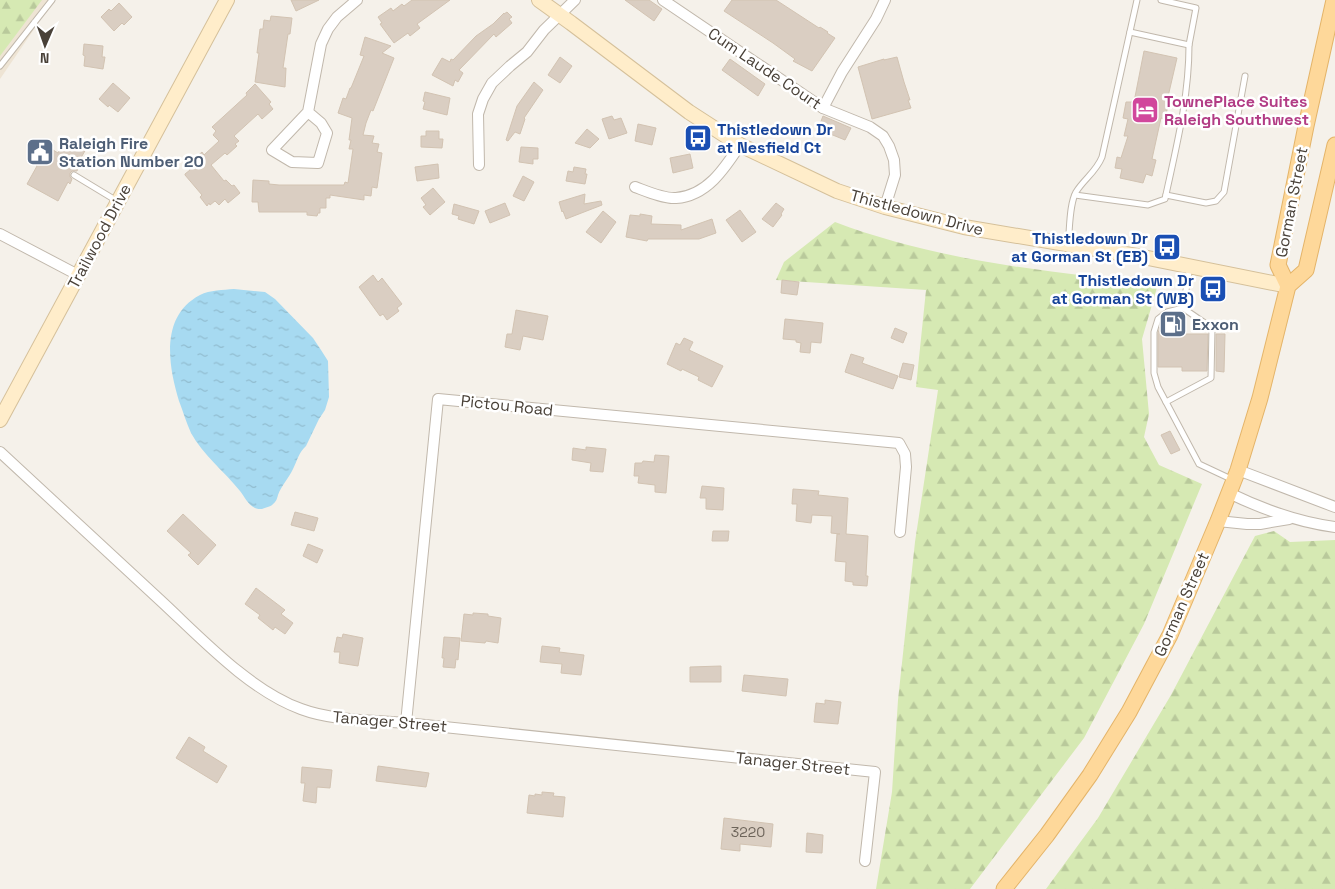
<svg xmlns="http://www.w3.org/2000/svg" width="1335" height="889" viewBox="0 0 1335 889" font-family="'Space Grotesk',sans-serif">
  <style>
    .education { fill: #eee4d4 }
    .forest { fill: url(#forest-firs) }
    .water { fill: url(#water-ripples) }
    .building { fill: #dacec2; stroke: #d2c3b2 }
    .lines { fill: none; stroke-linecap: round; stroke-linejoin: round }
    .lane-casing { stroke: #c1b8ac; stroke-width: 7 }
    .street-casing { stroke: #c1b8ac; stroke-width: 12 }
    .secondary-casing { stroke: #d5c09a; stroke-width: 16 }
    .primary-casing { stroke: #e4b469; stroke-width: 17 }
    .lane { stroke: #fff; stroke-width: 5 }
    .street { stroke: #fff; stroke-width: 10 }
    .secondary { stroke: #ffedca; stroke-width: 14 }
    .primary { stroke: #fed89a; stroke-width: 15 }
    .labels { text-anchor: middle; stroke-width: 5; stroke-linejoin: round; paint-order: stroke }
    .number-label { font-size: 14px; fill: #6d645a }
    .street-label { font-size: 16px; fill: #494138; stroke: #fff }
    .hotel-label { font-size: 16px; font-weight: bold; fill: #b23c85; stroke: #fff; text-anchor: start }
    .transit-label { font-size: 16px; font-weight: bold; fill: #164399; stroke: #fff; text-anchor: end }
    .service-label { font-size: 16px; font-weight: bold; fill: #4e5e75; stroke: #fff; text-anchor: start }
  </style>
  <defs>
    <pattern id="forest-firs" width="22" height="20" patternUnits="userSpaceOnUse" patternTransform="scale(1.25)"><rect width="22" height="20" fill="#d6e9b3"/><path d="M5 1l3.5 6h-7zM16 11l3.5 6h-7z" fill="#b9c99b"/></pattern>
    <pattern id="water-ripples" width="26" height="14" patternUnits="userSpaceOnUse" patternTransform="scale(1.25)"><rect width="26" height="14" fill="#a7daf1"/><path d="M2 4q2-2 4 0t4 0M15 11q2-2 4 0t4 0" fill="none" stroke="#91bccf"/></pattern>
  </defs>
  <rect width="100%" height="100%" fill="#f5f1ea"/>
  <!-- education -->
  <polygon class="education" points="0,0 54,0 0,79"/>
  <!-- forest -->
  <g class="forest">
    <polygon points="0,0 42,0 0,56"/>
    <path d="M835,222c103,39 214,50 323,62l-16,55 7,75 -5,23 15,28 43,19 -58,140 -60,114 -114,151h-94l16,-97 6,-92 17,-158 23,-152 -22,-3 10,-97 -150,-10 8,-18z"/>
    <polygon points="1274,531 1290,542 1335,540 1335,889 1046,889 1098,818 1171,695 1255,536"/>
  </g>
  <!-- water -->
  <path class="water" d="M234,289l31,3 10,7 38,39 8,12 7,11 1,36 -4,13 -6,9 -13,27c-7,6 -9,15 -13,23 -4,9 -12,17 -15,26 -1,4 -2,7 -6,10 -1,1 -7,3 -10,4 -1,0 -6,0 -7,-1 -7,-3 -11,-12 -15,-17 -16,-20 -37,-36 -49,-58 -5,-11 -8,-22 -12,-32 -11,-36 -19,-85 21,-106 10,-5 23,-5 34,-6z"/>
  <!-- building -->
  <g class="building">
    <polygon points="291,0 319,0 296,11"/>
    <polygon points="412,0 450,0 417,24 420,28 410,36 408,33 394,43 380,24 382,23 378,17 391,8 393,11 402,4 404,6"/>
    <polygon points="625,0 649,0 662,9 654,21"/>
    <polygon points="732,0 776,0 819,28 820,27 828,32 827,33 835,38 812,71 793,61 795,59 773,43 724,11"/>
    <polygon points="119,3 132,17 124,25 122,23 114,31 101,17 109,9 111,11"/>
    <polygon points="507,12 512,17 509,19 512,23 496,37 494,34 459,70 463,73 458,82 455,80 453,86 432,75 442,58 450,62 451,59 453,60 476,36 493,24 504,13 504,14"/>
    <polygon points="271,16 292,18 290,34 288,34 283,68 286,68 285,87 255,82 259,53 257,53 260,29 263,29 264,20 270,21"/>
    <polygon points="365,37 391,46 382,53 394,58 373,111 371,110 366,123 363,135 374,136 372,143 379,144 377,152 382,153 377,188 372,187 371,196 364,195 364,200 330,195 330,198 326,198 326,208 320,208 320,213 318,213 317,216 307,215 307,212 259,212 258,202 252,202 253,180 269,181 269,184 279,185 344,185 345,182 348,183 353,149 349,149 351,140 349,140 352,118 338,113 343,98 346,99 350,88 351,88 364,56 360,55"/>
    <polygon points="84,44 103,46 102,57 105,57 103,69 84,66 85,56 83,55"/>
    <polygon points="1144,51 1177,58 1167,101 1169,101 1165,119 1161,118 1152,159 1156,160 1152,176 1146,174 1143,183 1120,178 1122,169 1115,168 1117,157 1121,158 1128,136 1124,136 1128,119 1123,118 1126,102 1134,102"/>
    <polygon points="560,57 572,66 560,83 548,75"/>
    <polygon points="897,57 904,82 910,100 908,100 911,108 872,119 858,67 884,59 884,60"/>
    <polygon points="730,59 765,84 758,96 722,70"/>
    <polygon points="534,82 543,90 524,118 525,119 520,134 515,132 508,141 506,140 517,106"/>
    <polygon points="113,83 130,98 118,112 109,105 108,107 99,99"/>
    <polygon points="255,84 271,102 269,104 273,109 262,119 258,114 234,136 239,141 235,144 237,146 227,155 225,153 211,165 224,181 226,180 232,186 234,185 240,193 228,203 225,199 219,205 215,201 210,205 209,203 207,206 200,197 202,195 185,175 185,174 190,170 187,165 202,152 204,155 219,141 213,135 216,131 212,127 247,95 246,93"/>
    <polygon points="425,92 450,98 447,115 423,109 425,102 423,101"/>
    <polygon points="612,116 614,120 621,118 627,133 609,139 602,119"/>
    <polygon points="823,116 851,128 845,140 818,129"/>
    <polygon points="638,124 656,128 652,145 635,141"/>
    <polygon points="587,129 599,139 590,148 575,143"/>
    <polygon points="426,131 439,131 439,139 443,139 442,148 421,147 421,136 426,136"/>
    <polygon points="66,138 86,149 78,163 80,164 77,171 72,171 70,173 70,177 72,179 70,184 68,182 58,201 27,184 37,166 35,164 45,145 58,153"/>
    <polygon points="521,147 538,148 538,159 533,159 533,164 519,162"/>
    <polygon points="690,154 693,168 673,173 670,158"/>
    <polygon points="438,164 439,178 417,181 415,167"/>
    <polygon points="574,167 586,169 585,174 587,174 585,184 566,181 568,171 573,172"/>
    <polygon points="523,176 534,182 524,201 513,196"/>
    <polygon points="433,188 445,202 430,215 423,207 426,205 421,198"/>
    <polygon points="585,194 584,204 601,201 602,205 566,219 563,211 562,212 559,202"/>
    <polygon points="505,203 510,215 490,223 485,211"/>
    <polygon points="776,203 784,209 781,214 782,215 773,227 762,219"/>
    <polygon points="454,204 479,211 474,224 458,219 459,216 452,214"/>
    <polygon points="740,210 756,232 742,242 726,220"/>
    <polygon points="603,211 616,222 601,243 586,232"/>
    <polygon points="640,214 652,216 651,224 681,225 681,230 712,219 716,233 699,239 648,239 647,241 626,237 630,215 640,216"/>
    <polygon points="373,275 378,282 382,278 402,304 397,308 399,311 387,320 383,314 380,316 359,287"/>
    <polygon points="782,280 799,282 797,295 781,293"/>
    <polygon points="516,310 548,316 543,340 523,336 520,350 505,347 507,334 512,334"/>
    <polygon points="785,319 823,323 821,343 811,342 810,353 800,352 801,343 796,342 796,340 783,339"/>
    <polygon points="1160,327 1184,327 1184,334 1208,334 1207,371 1182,371 1182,367 1158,367 1158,333"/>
    <polygon points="895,328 907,333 903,343 891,338"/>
    <polygon points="1216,334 1225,334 1224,372 1216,371"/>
    <polygon points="684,338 693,342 689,350 723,366 712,387 698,380 699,377 682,369 681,371 667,364 676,343 680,345"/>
    <polygon points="851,354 864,358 862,363 898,376 893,389 845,372"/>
    <polygon points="903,363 914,365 911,380 899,377"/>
    <polygon points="1170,431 1180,450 1171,454 1161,435"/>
    <polygon points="586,447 606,449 603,472 590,471 591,463 572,460 573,448 586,450"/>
    <polygon points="655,455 669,456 666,493 655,492 655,485 638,483 639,476 634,476 635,463 642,463 643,461 654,462"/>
    <polygon points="702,486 724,488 723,510 706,509 706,498 700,498"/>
    <polygon points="793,489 819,491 818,495 848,498 846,534 868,536 866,576 868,576 867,586 853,585 853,582 845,581 846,562 835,561 837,534 840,534 831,533 832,516 812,515 811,523 796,521 797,504 792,504"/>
    <polygon points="295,512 318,518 314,531 291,525"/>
    <polygon points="183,514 216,545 198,565 188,555 191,553 167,531"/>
    <polygon points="713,531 729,531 728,541 712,541"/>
    <polygon points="308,544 323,550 317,563 303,556"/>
    <polygon points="256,588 285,610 281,614 293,623 285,634 275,627 273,630 258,618 260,615 245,604"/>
    <polygon points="473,613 488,614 488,616 501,618 498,643 486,641 485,643 461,641 464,614 473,615"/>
    <polygon points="343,634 363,638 358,666 339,663 340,652 334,652 337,637 342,638"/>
    <polygon points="444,637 460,638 458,660 456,659 455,668 443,667 444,658 442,658"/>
    <polygon points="542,646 560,648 559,652 584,655 581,675 561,673 562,664 540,662"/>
    <polygon points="721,666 721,682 690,682 690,667"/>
    <polygon points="744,675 788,679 786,696 742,691"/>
    <polygon points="825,700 841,702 838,724 814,722 816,703 825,704"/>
    <polygon points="189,737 205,747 203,751 227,766 217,783 176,758"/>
    <polygon points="378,766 429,773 426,787 376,781"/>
    <polygon points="302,767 332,770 330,788 317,787 316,803 303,801 305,783 301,783"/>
    <polygon points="542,792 554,793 553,796 565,797 563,817 527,813 529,795 535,796 535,794 542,795"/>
    <polygon points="724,818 773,824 771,847 740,844 740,851 721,849"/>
    <polygon points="807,833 823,835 822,853 806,852"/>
  </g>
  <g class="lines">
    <!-- lane casing -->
    <g class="lane-casing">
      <g id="lane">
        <polyline points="1130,32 1189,45 1196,8 1161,0"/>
        <polyline points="0,66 52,0"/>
        <polyline points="74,175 117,201"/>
        <path d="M1075,195l73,10 17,-6c11,-51 24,-101 24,-154"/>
        <polyline points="1166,195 1206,203 1216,201 1224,192 1245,76"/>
        <path d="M1068,244c2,-15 1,-39 8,-52 8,-13 20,-20 26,-35l35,-157"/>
        <polyline points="1190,266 1183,308 1167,312 1158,319 1154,332 1154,373 1158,387 1199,464 1231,479"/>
        <polyline points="1166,402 1211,378 1212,328 1183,308"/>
      </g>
    </g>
    <!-- street casing -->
    <g class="street-casing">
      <g id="street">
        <polyline points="663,0 823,108 870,127 883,136 889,146 894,160 895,175 885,207"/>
        <polyline points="823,108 842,72 876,19 885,0"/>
        <polyline points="308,112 321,123 327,133 318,163 292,162 272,150 308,112 321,44 328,29 337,17 357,0"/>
        <polyline points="479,165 478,114 483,99 492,83 510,66 527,52 544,30 575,0"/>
        <path d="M635,187c11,4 29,12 41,11 31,-2 49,-30 64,-53"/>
        <polyline points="0,234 78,275"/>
        <path d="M0,452c54,50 107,99 161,149 40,37 88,89 140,108 32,12 71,11 105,14l469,49 -10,89"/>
        <polyline points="1238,470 1335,507"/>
        <path d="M1229,493c35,17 68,29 106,34"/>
        <polyline points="1218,521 1247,524 1260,524 1289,519"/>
        <polyline points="406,723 438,399 899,443 905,454 906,467 900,532"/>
      </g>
    </g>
    <!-- secondary casing -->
    <g class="secondary-casing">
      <g id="secondary">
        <polyline points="539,0 571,23 689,112 740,145 837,191 885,207 964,227 1143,257 1288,286"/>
        <polyline points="0,420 227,0"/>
      </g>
    </g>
    <!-- primary casing -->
    <g class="primary-casing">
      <g id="primary">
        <polyline points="1288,286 1278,265 1306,126 1334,0"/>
        <polyline points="1004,889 1047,835 1090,775 1129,712 1170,635 1218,521 1238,470 1260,398 1288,286 1306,270 1335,145"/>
      </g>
    </g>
    <!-- lane -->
    <use href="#lane" class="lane"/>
    <!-- street -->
    <use href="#street" class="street"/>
    <!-- secondary -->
    <use href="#secondary" class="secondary"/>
    <!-- primary -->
    <use href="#primary" class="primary"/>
  </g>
  <!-- icons -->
  <defs>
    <g id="hotel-square" transform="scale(1.4375)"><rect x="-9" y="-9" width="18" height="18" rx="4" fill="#d1479c" stroke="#fff"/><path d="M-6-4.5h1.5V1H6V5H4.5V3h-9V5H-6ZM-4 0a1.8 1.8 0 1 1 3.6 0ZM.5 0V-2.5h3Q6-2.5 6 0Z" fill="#fff"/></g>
    <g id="bus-square" transform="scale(1.4375)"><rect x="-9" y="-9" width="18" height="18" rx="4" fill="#1a4fb4" stroke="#fff"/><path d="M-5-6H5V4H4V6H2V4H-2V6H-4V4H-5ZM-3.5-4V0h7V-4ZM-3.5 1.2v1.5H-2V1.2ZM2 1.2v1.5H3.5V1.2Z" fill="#fff"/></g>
    <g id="civic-square" transform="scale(1.4375)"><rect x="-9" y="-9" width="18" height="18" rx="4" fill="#5c6f8a" stroke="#fff"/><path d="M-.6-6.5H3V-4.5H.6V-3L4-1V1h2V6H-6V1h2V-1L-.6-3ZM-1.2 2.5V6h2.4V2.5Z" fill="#fff"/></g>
    <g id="fuel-square" transform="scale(1.4375)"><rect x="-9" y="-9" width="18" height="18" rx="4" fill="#5c6f8a" stroke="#fff"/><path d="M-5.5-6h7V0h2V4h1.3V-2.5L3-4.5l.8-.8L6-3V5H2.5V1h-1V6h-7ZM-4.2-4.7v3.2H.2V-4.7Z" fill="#fff"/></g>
  </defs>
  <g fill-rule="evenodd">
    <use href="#hotel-square" x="1145" y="110"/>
    <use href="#bus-square" x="698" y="138"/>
    <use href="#civic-square" x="40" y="152"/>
    <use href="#bus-square" x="1167" y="247"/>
    <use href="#bus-square" x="1213" y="289"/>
    <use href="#fuel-square" x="1173" y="324"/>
  </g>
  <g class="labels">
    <!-- number labels -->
    <g class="number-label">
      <text x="748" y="837">3220</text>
    </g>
    <!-- street labels -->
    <g class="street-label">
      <text transform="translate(765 68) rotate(34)" y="6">Cum Laude Court</text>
      <text transform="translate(1291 202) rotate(-79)" y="6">Gorman Street</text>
      <text transform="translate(917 212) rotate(15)" y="6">Thistledown Drive</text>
      <text transform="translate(99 236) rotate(-62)" y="6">Trailwood Drive</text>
      <text transform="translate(507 405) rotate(6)" y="6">Pictou Road</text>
      <text transform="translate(1181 604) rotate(-66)" y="6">Gorman Street</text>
      <text transform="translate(390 721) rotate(5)" y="6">Tanager Street</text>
      <text transform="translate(793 763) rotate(6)" y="6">Tanager Street</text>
    </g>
    <!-- hotel labels -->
    <g class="hotel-label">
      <text x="1164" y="107">TownePlace Suites<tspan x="1164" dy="18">Raleigh Southwest</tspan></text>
    </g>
    <!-- transit labels -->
    <g class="transit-label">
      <text x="717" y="135" text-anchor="start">Thistledown Dr<tspan x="717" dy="18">at Nesfield Ct</tspan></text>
      <text x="1148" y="244">Thistledown Dr<tspan x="1148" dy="18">at Gorman St (EB)</tspan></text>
      <text x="1194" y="286">Thistledown Dr<tspan x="1194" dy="18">at Gorman St (WB)</tspan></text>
    </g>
    <!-- service labels -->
    <g class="service-label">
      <text x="59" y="149">Raleigh Fire<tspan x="59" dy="18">Station Number 20</tspan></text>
      <text x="1192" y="330">Exxon</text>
    </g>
  </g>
  <!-- north arrow -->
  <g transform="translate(45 45) rotate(182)" stroke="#ffffff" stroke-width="4" paint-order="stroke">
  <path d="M0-4L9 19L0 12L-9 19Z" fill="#494138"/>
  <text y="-8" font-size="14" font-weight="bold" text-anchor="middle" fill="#494138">N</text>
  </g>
</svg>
